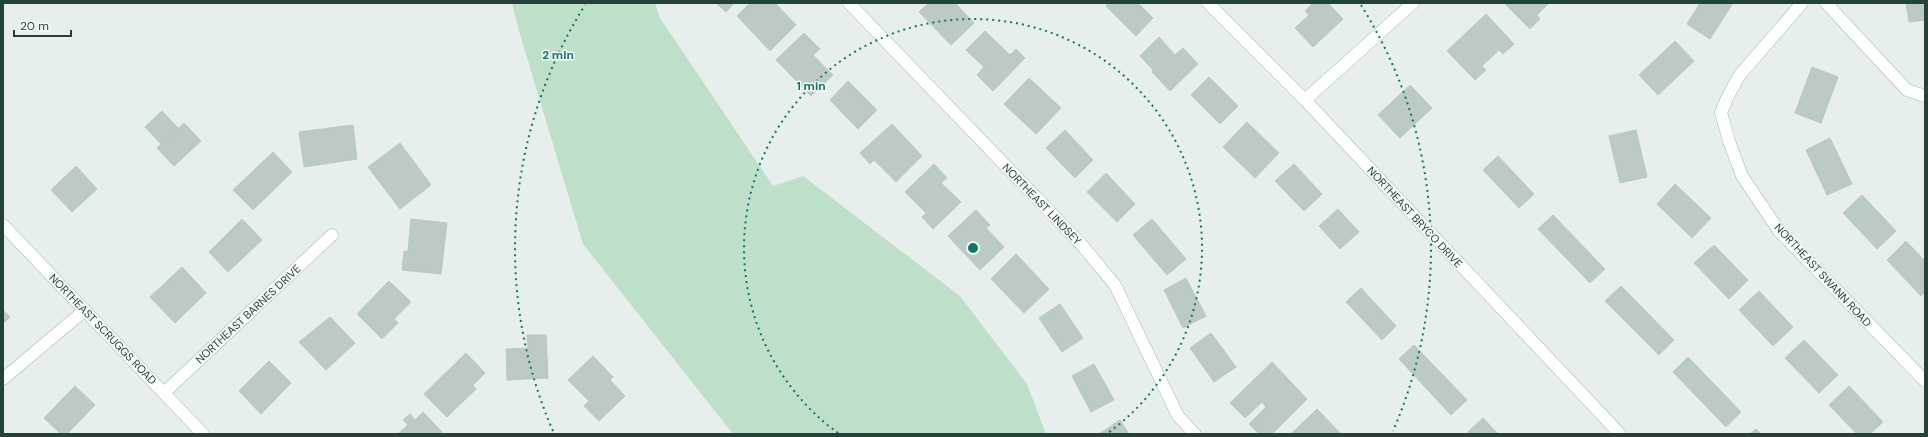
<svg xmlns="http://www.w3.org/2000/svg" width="1928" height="437" viewBox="0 0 1928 437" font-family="'DM Sans',sans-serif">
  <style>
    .green { fill: #bfe0c8 }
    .building { fill: #bbcac4; stroke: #b8c9c2 }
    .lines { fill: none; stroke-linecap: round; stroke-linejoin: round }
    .minor-casing { stroke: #a8b8b2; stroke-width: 13 }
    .minor { stroke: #fff; stroke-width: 12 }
    .ring { fill: none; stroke: #0f766e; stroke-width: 2; stroke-dasharray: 2 4 }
    .labels { text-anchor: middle; stroke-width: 3; stroke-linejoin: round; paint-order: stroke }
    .street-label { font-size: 11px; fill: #24423a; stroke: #f7fbf9 }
    .centre { fill: #0f766e; stroke: #f7fbf9; stroke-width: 2 }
    .ring-label { font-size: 12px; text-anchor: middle; font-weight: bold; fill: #0f766e; stroke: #f7fbf9; stroke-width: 3; stroke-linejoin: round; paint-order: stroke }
  </style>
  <rect width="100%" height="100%" fill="#e6efeb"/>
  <!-- green -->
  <polygon class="green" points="512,3 655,3 660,18 773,186 803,176 960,296 1027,384 1046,434 733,434 583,244 520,34"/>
  <!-- building -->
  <g class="building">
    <polygon points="716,3 734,3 726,12"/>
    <polygon points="750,3 775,3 796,25 770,51 737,16"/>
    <polygon points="929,3 955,3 974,23 951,45 919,12"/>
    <polygon points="1108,3 1138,3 1153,18 1136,36 1106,6"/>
    <polygon points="1313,3 1328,3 1343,19 1313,47 1295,28 1309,15 1305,11"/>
    <polygon points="1504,3 1549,3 1537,15 1540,19 1530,29"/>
    <polygon points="1700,3 1733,3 1710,39 1687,24"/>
    <polygon points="1906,3 1925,3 1925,20 1909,22"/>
    <polygon points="1486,14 1514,44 1503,54 1499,50 1482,66 1486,70 1475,80 1447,51"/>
    <polygon points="985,31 1010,55 1016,49 1025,58 993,91 977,75 984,67 966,50"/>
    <polygon points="804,33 820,49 813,55 833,75 811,96 776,60"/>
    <polygon points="1159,37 1175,55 1183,48 1198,64 1170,91 1152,72 1153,70 1140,56"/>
    <polygon points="1675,41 1694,61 1658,95 1639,75"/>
    <polygon points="1812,67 1838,77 1821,123 1795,113"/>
    <polygon points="1209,77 1238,106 1220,124 1191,95"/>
    <polygon points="1029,78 1061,108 1036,134 1004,104"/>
    <polygon points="848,81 877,110 858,129 830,100"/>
    <polygon points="1410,85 1432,108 1400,138 1378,115"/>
    <polygon points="162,111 178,128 161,144 145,127"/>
    <polygon points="1247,122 1279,153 1255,178 1223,147"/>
    <polygon points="184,123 201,141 174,166 157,148"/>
    <polygon points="892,124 922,156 896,182 874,160 870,164 860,153"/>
    <polygon points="353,125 357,159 304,167 299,132"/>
    <polygon points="1065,130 1093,160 1075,178 1046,148"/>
    <polygon points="1636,130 1647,177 1620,183 1609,136"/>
    <polygon points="1830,138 1852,184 1827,195 1806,150"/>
    <polygon points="400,143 431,185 400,209 368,167"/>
    <polygon points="273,152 292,172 253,210 233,190"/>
    <polygon points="1498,156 1534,194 1519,208 1483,170"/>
    <polygon points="934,164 947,178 941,183 961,202 933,229 922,217 926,213 905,192"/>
    <polygon points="1294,164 1322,194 1304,211 1275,181"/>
    <polygon points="76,166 97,189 72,212 51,190"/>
    <polygon points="1106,173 1135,204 1117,222 1087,192"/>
    <polygon points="1675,184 1711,218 1692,238 1657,204"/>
    <polygon points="1862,195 1896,231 1877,249 1843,213"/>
    <polygon points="1338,209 1359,232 1340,249 1319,226"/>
    <polygon points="976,210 990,225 986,228 1004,247 980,270 948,236"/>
    <polygon points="1553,215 1605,269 1590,283 1538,229"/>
    <polygon points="242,219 262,240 228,272 209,252"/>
    <polygon points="411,219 447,223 441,274 402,270 404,251 408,251"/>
    <polygon points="1152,219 1186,259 1167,275 1133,235"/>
    <polygon points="1906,241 1925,261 1925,292 1921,296 1887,260"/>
    <polygon points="1714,245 1748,280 1729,299 1694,263"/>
    <polygon points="1016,254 1049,289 1024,313 991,279"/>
    <polygon points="182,267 206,293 175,323 150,297"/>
    <polygon points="1186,278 1206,316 1183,328 1164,290"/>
    <polygon points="389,281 411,302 394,319 398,323 382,339 357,314"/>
    <polygon points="1621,286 1674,340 1659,355 1605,301"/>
    <polygon points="1361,288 1396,326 1382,340 1346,302"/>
    <polygon points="1759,291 1793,327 1773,346 1739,310"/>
    <polygon points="1060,304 1083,338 1062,352 1039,318"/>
    <polygon points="3,310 10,317 3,324"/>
    <polygon points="330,317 355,343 326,370 299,342"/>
    <polygon points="1211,333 1236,367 1214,382 1190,348"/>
    <polygon points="527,335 546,335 548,378 507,380 506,349 528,348"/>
    <polygon points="1804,340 1838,375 1819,393 1785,358"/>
    <polygon points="1414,345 1467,400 1451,415 1399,359"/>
    <polygon points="466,353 485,373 473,385 476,389 447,417 424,394"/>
    <polygon points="593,356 613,377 610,380 625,396 599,421 584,406 589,401 568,380"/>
    <polygon points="1688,357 1741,412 1726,427 1673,372"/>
    <polygon points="269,361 291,383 261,414 239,391"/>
    <polygon points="1272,362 1307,399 1272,434 1259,434 1249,424 1266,407 1262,402 1245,418 1230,403"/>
    <polygon points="1094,364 1114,400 1091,412 1072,376"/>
    <polygon points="75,386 95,405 67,434 61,434 44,418"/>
    <polygon points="1849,386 1883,422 1870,434 1857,434 1829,405"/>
    <polygon points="1317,409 1341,434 1291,434"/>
    <polygon points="423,412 442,432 440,434 398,434 408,425 403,420 410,414 415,420"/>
    <polygon points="1483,418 1498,434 1469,434 1468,432"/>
    <polygon points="1120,420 1129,434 1099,434"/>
    <polygon points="1756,429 1761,434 1750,434"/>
  </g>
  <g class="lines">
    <!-- minor casing -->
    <g class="minor-casing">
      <g id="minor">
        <polyline points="849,3 1081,244 1115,285 1178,416 1195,434"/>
        <polyline points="1208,3 1305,100 1620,434"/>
        <polyline points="1802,3 1739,76 1727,98 1721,113 1729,141 1742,176 1779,231 1925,381"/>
        <polyline points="1826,3 1907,90 1925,96"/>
        <polyline points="1305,100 1413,3"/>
        <polyline points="3,225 203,434"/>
        <polyline points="3,379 85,310"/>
        <polyline points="164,393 332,235"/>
      </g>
    </g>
    <!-- minor -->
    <use href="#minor" class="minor"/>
  </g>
  <!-- distance rings -->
  <g class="ring">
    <path d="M838 433A229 229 0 1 1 1108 433"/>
    <path d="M553 431A458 458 0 0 1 585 5M1361 5A458 458 0 0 1 1393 431"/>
  </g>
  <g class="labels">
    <!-- street labels -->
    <g class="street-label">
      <text transform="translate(1042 204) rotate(46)" y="4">NORTHEAST LINDSEY</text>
      <text transform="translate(1415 217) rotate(47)" y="4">NORTHEAST BRYCO DRIVE</text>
      <text transform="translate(1823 275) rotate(47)" y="4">NORTHEAST SWANN ROAD</text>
      <text transform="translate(248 314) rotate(-43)" y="4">NORTHEAST BARNES DRIVE</text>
      <text transform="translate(103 329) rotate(46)" y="4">NORTHEAST SCRUGGS ROAD</text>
    </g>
  </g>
  <circle cx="973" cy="248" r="6" class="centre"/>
  <g class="ring-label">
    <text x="558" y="59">2 min</text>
    <text x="811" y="90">1 min</text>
  </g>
  <!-- border -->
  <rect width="1928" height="437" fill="none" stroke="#24423a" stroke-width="8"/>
  <!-- scale -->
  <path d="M14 30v6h57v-6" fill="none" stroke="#24423a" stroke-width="2"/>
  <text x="20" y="30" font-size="12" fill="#24423a" stroke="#f7fbf9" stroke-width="3" paint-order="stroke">20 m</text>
</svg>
